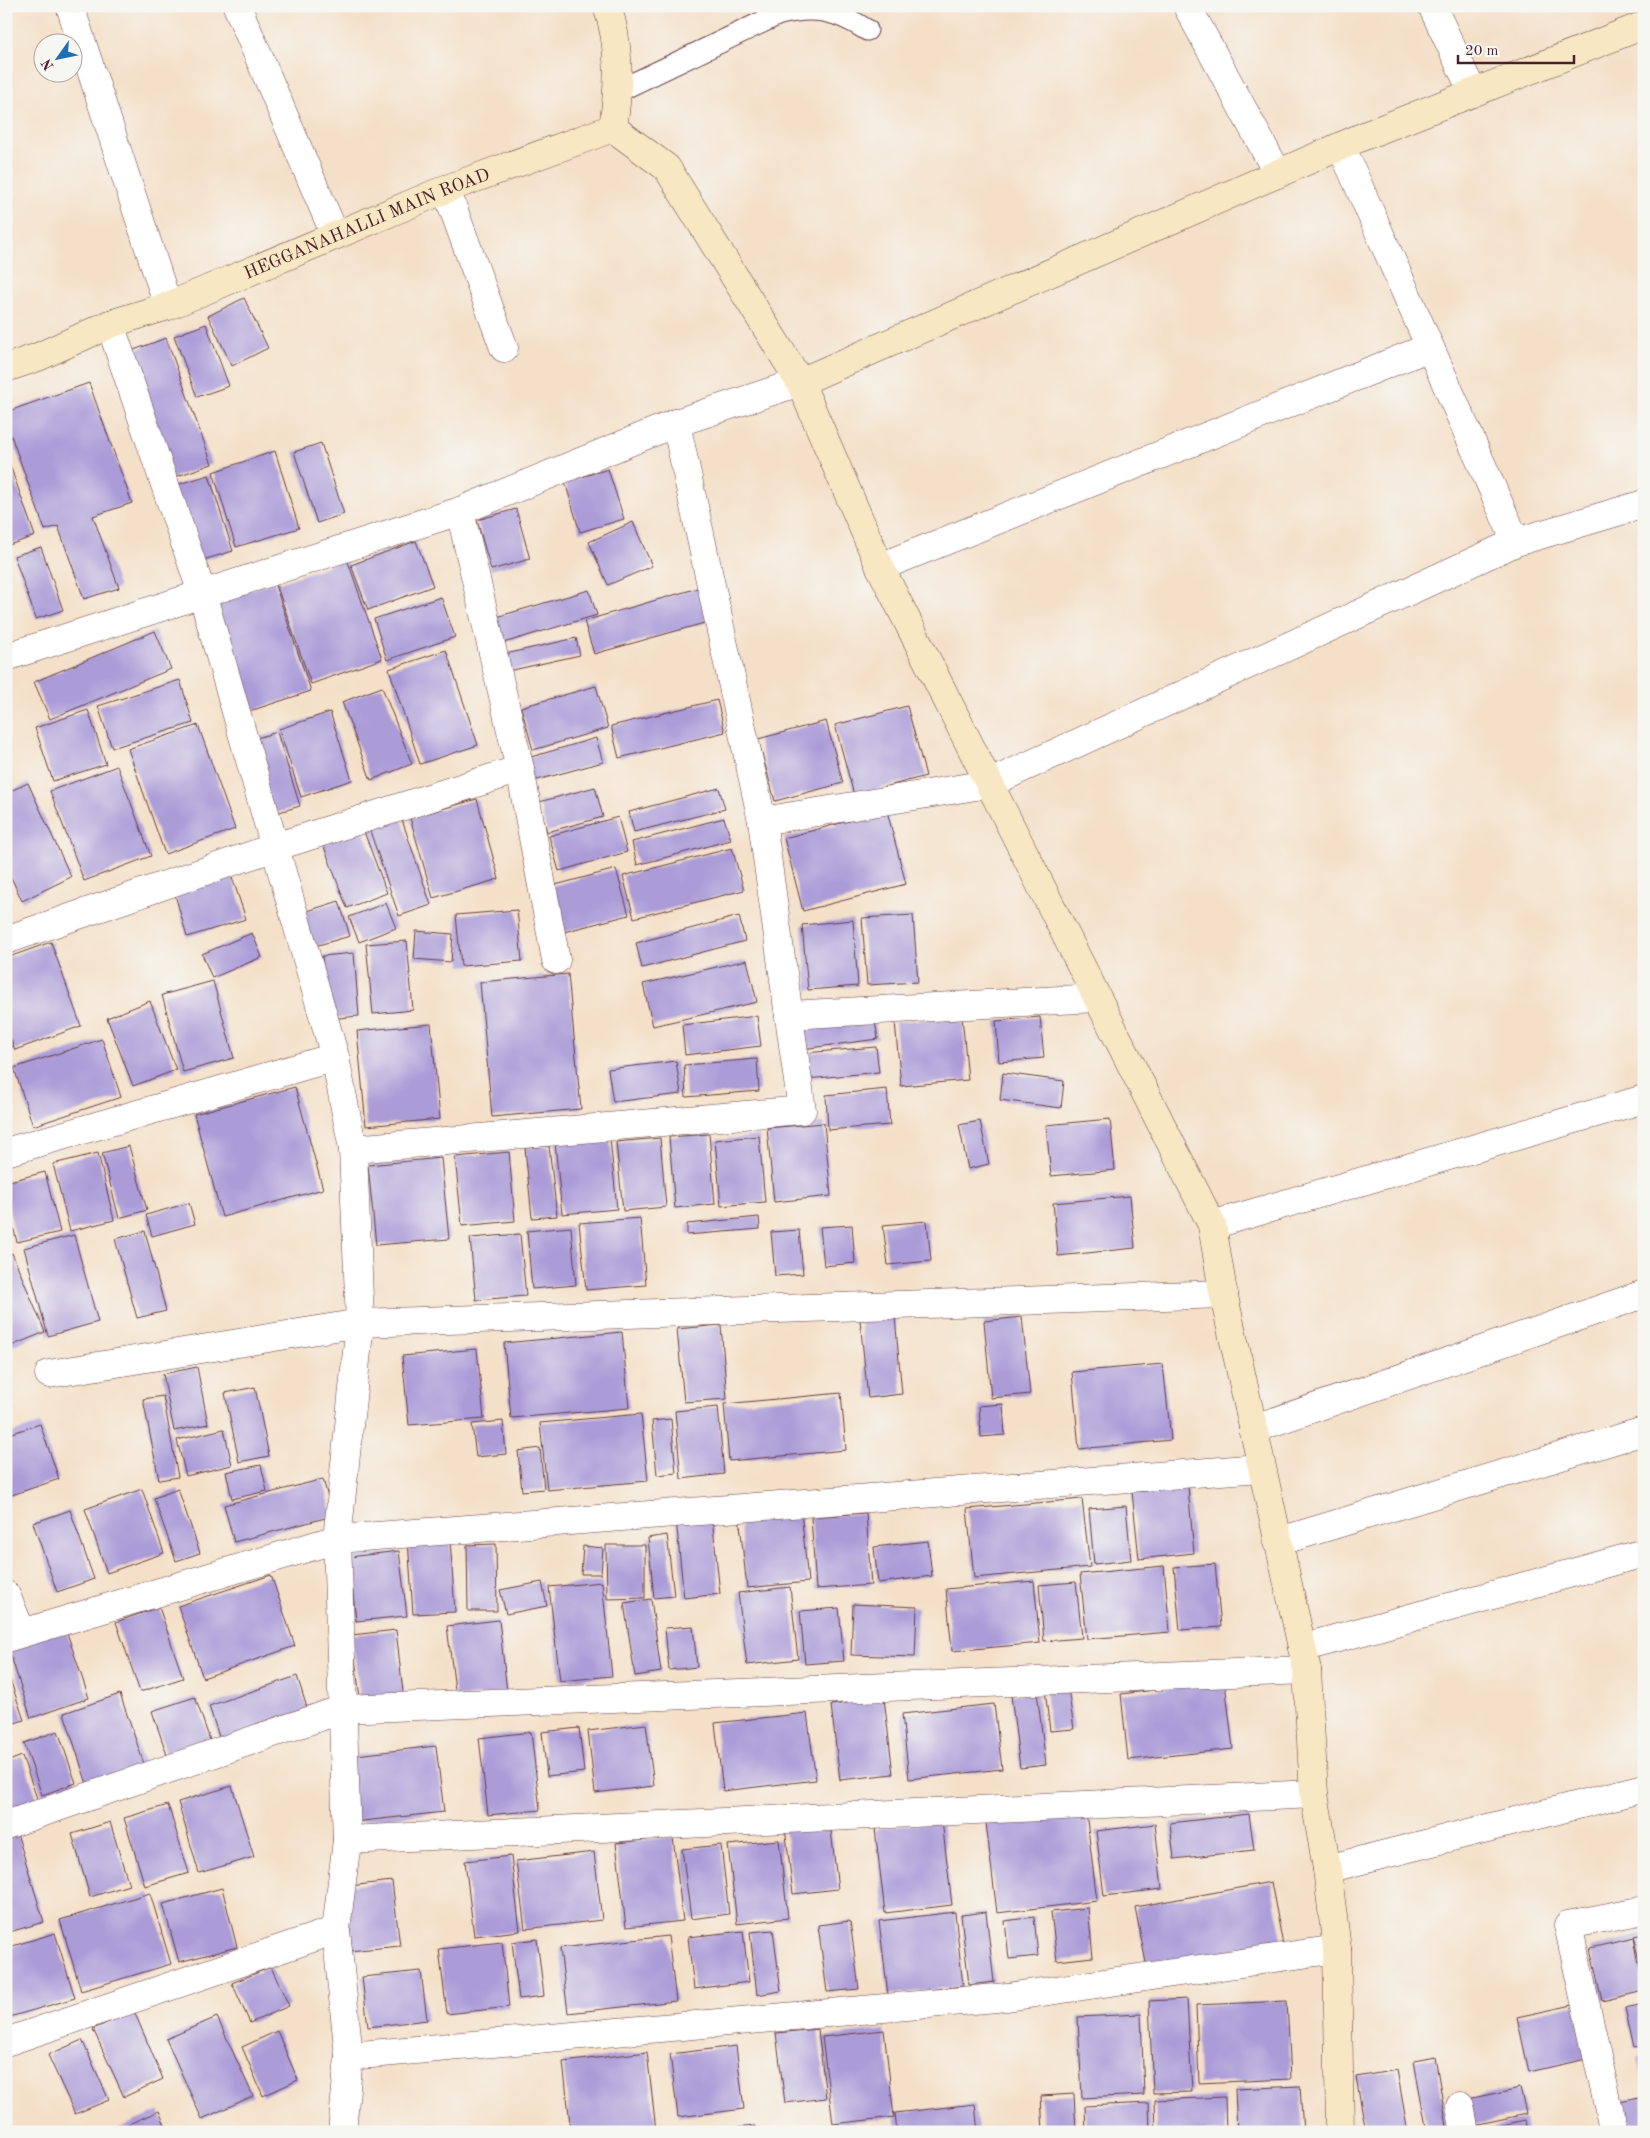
<svg xmlns="http://www.w3.org/2000/svg" width="1650" height="2138" viewBox="0 0 1650 2138" font-family="'Old Standard TT',serif">
  <style>
    .building { fill: #ab9cd8 }
    .lines { fill: none; stroke-linecap: round; stroke-linejoin: round }
    .lane-casing { stroke: #643c43; stroke-width: 23 }
    .street-casing { stroke: #643c43; stroke-width: 29 }
    .secondary-casing { stroke: #643c43; stroke-width: 29 }
    .lane { stroke: #fff; stroke-width: 21 }
    .street { stroke: #fff; stroke-width: 28 }
    .secondary { stroke: #f7e8c3; stroke-width: 28 }
    .labels { text-anchor: middle; stroke-width: 4; stroke-linejoin: round; paint-order: stroke }
    .street-label { font-size: 18px; fill: #4a1f2b; stroke: #f6f6f2 }
  </style>
  <rect width="100%" height="100%" fill="#f6f6f2"/>
  <filter id="ink" filterUnits="userSpaceOnUse"><feTurbulence type="fractalNoise" baseFrequency=".02" numOctaves="2"/><feDisplacementMap in="SourceGraphic" scale="10" xChannelSelector="R" yChannelSelector="G"/><feConvolveMatrix kernelMatrix="1 2 1 2 8 2 1 2 1" color-interpolation-filters="sRGB"/></filter>
  <filter id="wash" filterUnits="userSpaceOnUse"><feTurbulence type="fractalNoise" baseFrequency=".0096" numOctaves="4" result="noise"/><feDisplacementMap in="SourceGraphic" scale="20" xChannelSelector="R" yChannelSelector="G"/><feGaussianBlur stdDeviation="1.12" result="paint"/><feColorMatrix in="noise" values="0 0 0 0 0 0 0 0 0 0 0 0 0 0 0 0 0 1.4 0 .05"/><feComposite in="paint" operator="in"/></filter>
  <g filter="url(#wash)">
    <rect width="100%" height="100%" fill="#f4e0c8"/>
    <g id="blocks">
      <!-- building -->
      <g class="building">
        <polygon points="244,298 268,348 232,366 208,316"/>
        <polygon points="206,324 229,386 197,397 174,336"/>
        <polygon points="166,338 212,464 169,479 123,354"/>
        <polygon points="89,383 132,503 93,516 119,588 84,599 58,526 45,530 6,422 6,412"/>
        <polygon points="321,443 344,514 317,523 294,452"/>
        <polygon points="275,451 299,528 236,547 213,472"/>
        <polygon points="6,454 35,536 6,546"/>
        <polygon points="608,469 624,519 580,532 565,482"/>
        <polygon points="209,475 233,551 193,563 169,487"/>
        <polygon points="516,509 530,559 491,570 477,520"/>
        <polygon points="633,522 652,566 608,585 589,542"/>
        <polygon points="416,541 433,586 368,610 351,565"/>
        <polygon points="41,547 63,610 36,619 14,556"/>
        <polygon points="347,559 382,659 311,684 276,584"/>
        <polygon points="274,582 311,691 244,713 207,604"/>
        <polygon points="698,588 708,622 594,654 584,621"/>
        <polygon points="589,590 597,615 500,644 493,618"/>
        <polygon points="441,597 455,637 387,660 374,619"/>
        <polygon points="6,606 11,619 6,621"/>
        <polygon points="155,631 171,669 50,719 34,682"/>
        <polygon points="576,638 580,655 504,672 501,655"/>
        <polygon points="446,650 478,745 420,764 389,669"/>
        <polygon points="180,680 193,723 112,748 98,706"/>
        <polygon points="596,686 608,728 533,750 521,707"/>
        <polygon points="382,687 412,764 371,780 342,702"/>
        <polygon points="717,700 725,732 619,758 611,726"/>
        <polygon points="907,706 926,776 854,795 835,725"/>
        <polygon points="88,710 106,764 53,781 35,728"/>
        <polygon points="330,712 352,780 301,797 279,729"/>
        <polygon points="826,721 843,783 775,801 758,739"/>
        <polygon points="198,725 235,829 165,854 128,749"/>
        <polygon points="277,732 300,806 269,815 247,741"/>
        <polygon points="596,738 603,762 530,782 524,759"/>
        <polygon points="117,766 151,856 84,881 50,791"/>
        <polygon points="28,783 71,877 22,901 6,866 6,793"/>
        <polygon points="595,787 603,817 547,832 539,802"/>
        <polygon points="719,788 725,809 634,832 629,812"/>
        <polygon points="477,799 499,879 433,898 410,818"/>
        <polygon points="887,811 906,884 803,911 784,838"/>
        <polygon points="401,817 431,905 399,916 369,828"/>
        <polygon points="618,817 627,852 559,871 549,836"/>
        <polygon points="724,818 731,840 637,865 632,842"/>
        <polygon points="363,829 387,893 347,908 323,844"/>
        <polygon points="732,848 744,890 634,918 623,876"/>
        <polygon points="616,869 629,915 556,934 544,888"/>
        <polygon points="231,874 246,919 187,937 174,891"/>
        <polygon points="339,901 350,936 308,948 298,914"/>
        <polygon points="386,903 396,928 359,942 349,917"/>
        <polygon points="517,910 522,961 461,966 456,915"/>
        <polygon points="913,915 918,982 867,985 862,918"/>
        <polygon points="739,916 745,941 642,968 636,943"/>
        <polygon points="853,920 858,986 808,990 802,925"/>
        <polygon points="416,931 453,934 451,962 414,959"/>
        <polygon points="252,933 262,957 212,978 202,954"/>
        <polygon points="407,941 413,1010 373,1014 366,944"/>
        <polygon points="51,942 81,1026 15,1050 6,1026 6,958"/>
        <polygon points="354,953 359,1016 329,1019 322,956"/>
        <polygon points="747,960 757,1002 653,1026 643,984"/>
        <polygon points="568,974 581,1109 492,1117 480,982"/>
        <polygon points="213,981 234,1058 183,1072 162,995"/>
        <polygon points="150,1001 176,1070 133,1086 107,1018"/>
        <polygon points="874,1015 878,1039 802,1049 798,1021"/>
        <polygon points="757,1016 761,1046 685,1055 682,1025"/>
        <polygon points="962,1016 968,1080 901,1086 895,1022"/>
        <polygon points="1040,1017 1044,1058 999,1062 996,1021"/>
        <polygon points="431,1024 440,1119 366,1126 357,1031"/>
        <polygon points="6,1033 13,1047 6,1050"/>
        <polygon points="102,1039 121,1097 33,1126 14,1068"/>
        <polygon points="876,1047 879,1072 807,1079 804,1053"/>
        <polygon points="757,1059 759,1091 686,1097 684,1065"/>
        <polygon points="676,1061 681,1094 613,1102 608,1069"/>
        <polygon points="1003,1073 1064,1081 1061,1108 1000,1100"/>
        <polygon points="295,1087 323,1189 222,1217 194,1114"/>
        <polygon points="887,1089 890,1125 828,1130 826,1095"/>
        <polygon points="1110,1119 1115,1170 1051,1176 1046,1125"/>
        <polygon points="980,1121 989,1164 968,1169 959,1125"/>
        <polygon points="824,1123 831,1196 774,1202 767,1128"/>
        <polygon points="709,1134 715,1204 675,1208 669,1137"/>
        <polygon points="759,1136 765,1202 721,1206 715,1140"/>
        <polygon points="610,1138 617,1209 562,1214 555,1142"/>
        <polygon points="660,1138 666,1207 623,1211 616,1142"/>
        <polygon points="129,1146 147,1210 119,1218 102,1153"/>
        <polygon points="549,1146 557,1216 532,1218 525,1148"/>
        <polygon points="509,1152 515,1221 462,1226 455,1157"/>
        <polygon points="98,1153 114,1220 70,1231 53,1164"/>
        <polygon points="441,1158 449,1239 376,1245 368,1165"/>
        <polygon points="45,1172 60,1232 17,1242 6,1199 6,1182"/>
        <polygon points="1130,1196 1135,1248 1058,1256 1053,1203"/>
        <polygon points="189,1203 195,1224 152,1236 146,1215"/>
        <polygon points="759,1217 760,1229 687,1235 687,1224"/>
        <polygon points="640,1218 646,1285 586,1290 579,1223"/>
        <polygon points="927,1221 931,1261 888,1265 883,1225"/>
        <polygon points="852,1225 855,1263 824,1266 820,1227"/>
        <polygon points="571,1227 576,1285 532,1289 527,1231"/>
        <polygon points="799,1230 803,1274 775,1276 771,1232"/>
        <polygon points="145,1231 166,1311 137,1318 115,1239"/>
        <polygon points="520,1234 526,1296 476,1300 470,1238"/>
        <polygon points="74,1235 98,1322 48,1336 24,1248"/>
        <polygon points="12,1253 45,1332 6,1348 6,1255"/>
        <polygon points="895,1317 902,1394 868,1398 860,1320"/>
        <polygon points="1022,1317 1030,1394 991,1398 984,1321"/>
        <polygon points="721,1325 727,1399 684,1402 677,1329"/>
        <polygon points="622,1332 629,1408 511,1418 504,1343"/>
        <polygon points="477,1349 484,1419 409,1425 402,1356"/>
        <polygon points="1163,1364 1171,1440 1079,1449 1072,1372"/>
        <polygon points="197,1367 208,1424 174,1431 163,1374"/>
        <polygon points="6,1374 11,1384 6,1386"/>
        <polygon points="255,1387 269,1456 239,1462 225,1393"/>
        <polygon points="841,1393 846,1450 729,1461 724,1404"/>
        <polygon points="163,1396 178,1477 159,1480 143,1399"/>
        <polygon points="1003,1404 1005,1435 981,1437 979,1406"/>
        <polygon points="718,1407 724,1474 681,1479 675,1411"/>
        <polygon points="641,1414 648,1481 547,1490 540,1423"/>
        <polygon points="671,1419 676,1473 657,1475 652,1421"/>
        <polygon points="503,1421 506,1454 476,1457 472,1424"/>
        <polygon points="40,1424 59,1479 6,1497 6,1435"/>
        <polygon points="224,1429 232,1465 186,1476 177,1440"/>
        <polygon points="540,1448 544,1489 522,1491 518,1451"/>
        <polygon points="261,1465 267,1491 232,1499 226,1472"/>
        <polygon points="323,1479 333,1516 234,1542 224,1505"/>
        <polygon points="1188,1487 1194,1553 1139,1559 1132,1492"/>
        <polygon points="142,1489 164,1553 107,1573 85,1509"/>
        <polygon points="178,1489 200,1553 176,1561 154,1498"/>
        <polygon points="1082,1499 1090,1567 974,1578 967,1509"/>
        <polygon points="1126,1506 1131,1560 1094,1564 1089,1509"/>
        <polygon points="70,1510 94,1579 57,1592 33,1523"/>
        <polygon points="801,1510 808,1582 747,1588 739,1515"/>
        <polygon points="866,1513 871,1585 816,1589 811,1517"/>
        <polygon points="712,1516 720,1594 684,1598 676,1519"/>
        <polygon points="667,1535 674,1596 654,1598 648,1538"/>
        <polygon points="450,1538 455,1612 413,1614 408,1540"/>
        <polygon points="928,1541 932,1576 878,1583 874,1547"/>
        <polygon points="496,1544 497,1611 468,1611 467,1545"/>
        <polygon points="606,1545 645,1545 645,1598 607,1599"/>
        <polygon points="583,1546 603,1548 601,1574 581,1574"/>
        <polygon points="399,1551 407,1616 356,1621 349,1557"/>
        <polygon points="1215,1564 1221,1627 1180,1630 1174,1567"/>
        <polygon points="1164,1566 1170,1632 1087,1639 1080,1574"/>
        <polygon points="271,1575 295,1646 203,1678 178,1606"/>
        <polygon points="1034,1581 1040,1643 952,1651 946,1589"/>
        <polygon points="542,1582 547,1606 506,1614 500,1590"/>
        <polygon points="602,1582 612,1676 560,1681 549,1587"/>
        <polygon points="1076,1582 1082,1638 1044,1641 1039,1585"/>
        <polygon points="790,1587 798,1659 747,1665 738,1593"/>
        <polygon points="651,1599 661,1672 635,1676 624,1603"/>
        <polygon points="853,1604 917,1607 915,1657 851,1655"/>
        <polygon points="159,1607 183,1678 140,1692 116,1622"/>
        <polygon points="839,1608 844,1661 805,1664 800,1611"/>
        <polygon points="499,1620 507,1692 456,1698 447,1626"/>
        <polygon points="693,1626 697,1667 669,1670 665,1628"/>
        <polygon points="65,1627 89,1698 31,1718 8,1647"/>
        <polygon points="396,1630 404,1701 361,1706 352,1635"/>
        <polygon points="6,1668 24,1720 6,1726"/>
        <polygon points="297,1676 309,1714 221,1743 209,1706"/>
        <polygon points="1225,1682 1233,1749 1128,1760 1121,1694"/>
        <polygon points="1068,1688 1074,1729 1050,1731 1045,1690"/>
        <polygon points="1037,1692 1046,1765 1020,1768 1011,1695"/>
        <polygon points="120,1694 144,1764 87,1784 64,1713"/>
        <polygon points="195,1697 212,1746 169,1761 152,1711"/>
        <polygon points="884,1698 893,1774 840,1780 831,1705"/>
        <polygon points="994,1704 1002,1769 909,1779 902,1714"/>
        <polygon points="807,1713 816,1780 723,1791 715,1723"/>
        <polygon points="646,1724 654,1786 595,1793 588,1731"/>
        <polygon points="579,1728 584,1772 547,1776 542,1732"/>
        <polygon points="58,1731 76,1783 42,1795 24,1743"/>
        <polygon points="531,1732 540,1810 488,1815 479,1738"/>
        <polygon points="436,1746 444,1812 354,1822 347,1756"/>
        <polygon points="22,1756 38,1801 6,1812 6,1762"/>
        <polygon points="232,1786 254,1857 199,1873 178,1802"/>
        <polygon points="168,1805 189,1873 145,1886 124,1818"/>
        <polygon points="1086,1812 1097,1901 997,1913 986,1823"/>
        <polygon points="1249,1814 1254,1850 1174,1859 1170,1823"/>
        <polygon points="942,1821 952,1905 885,1913 875,1829"/>
        <polygon points="110,1822 129,1885 90,1897 72,1834"/>
        <polygon points="830,1822 838,1889 793,1894 785,1827"/>
        <polygon points="1155,1824 1162,1889 1104,1896 1096,1831"/>
        <polygon points="16,1830 44,1922 6,1933 6,1834"/>
        <polygon points="673,1837 683,1921 626,1927 616,1843"/>
        <polygon points="779,1840 788,1918 737,1924 728,1845"/>
        <polygon points="721,1845 729,1914 691,1919 682,1849"/>
        <polygon points="594,1852 602,1920 525,1929 516,1861"/>
        <polygon points="511,1856 520,1931 474,1936 465,1861"/>
        <polygon points="392,1881 400,1946 349,1951 341,1887"/>
        <polygon points="1271,1882 1284,1950 1148,1973 1135,1907"/>
        <polygon points="222,1888 237,1947 179,1962 163,1904"/>
        <polygon points="150,1893 171,1964 81,1991 60,1920"/>
        <polygon points="1088,1908 1093,1957 1057,1961 1051,1912"/>
        <polygon points="955,1912 963,1986 888,1995 879,1921"/>
        <polygon points="986,1912 994,1982 969,1985 961,1915"/>
        <polygon points="1034,1917 1038,1956 1009,1959 1005,1921"/>
        <polygon points="850,1921 859,1989 827,1992 818,1925"/>
        <polygon points="773,1930 781,1991 757,1995 750,1932"/>
        <polygon points="743,1931 749,1982 694,1989 688,1937"/>
        <polygon points="55,1933 75,1998 6,2018 6,1948"/>
        <polygon points="1644,1934 1644,1972 1643,1972 1634,1936"/>
        <polygon points="668,1936 676,2001 568,2013 560,1948"/>
        <polygon points="1634,1938 1644,1991 1602,2001 1590,1948"/>
        <polygon points="537,1939 544,1996 519,1999 512,1942"/>
        <polygon points="502,1942 509,2007 447,2014 439,1949"/>
        <polygon points="271,1967 289,2006 250,2023 232,1983"/>
        <polygon points="421,1971 427,2020 368,2027 362,1977"/>
        <polygon points="1187,1999 1192,2092 1153,2093 1149,2001"/>
        <polygon points="1287,2001 1291,2079 1199,2083 1196,2005"/>
        <polygon points="1582,2003 1595,2057 1529,2072 1517,2017"/>
        <polygon points="1644,2004 1644,2046 1634,2048 1625,2008"/>
        <polygon points="134,2011 163,2079 124,2097 93,2029"/>
        <polygon points="1141,2014 1144,2095 1082,2098 1078,2017"/>
        <polygon points="217,2017 253,2096 202,2119 166,2039"/>
        <polygon points="818,2029 826,2098 785,2103 776,2033"/>
        <polygon points="884,2030 894,2117 833,2124 822,2037"/>
        <polygon points="277,2031 298,2080 263,2096 242,2047"/>
        <polygon points="82,2040 109,2100 75,2114 48,2055"/>
        <polygon points="736,2046 744,2109 678,2117 670,2054"/>
        <polygon points="647,2052 656,2130 571,2132 563,2062"/>
        <polygon points="1644,2056 1644,2080 1643,2080 1638,2057"/>
        <polygon points="1435,2057 1448,2132 1427,2132 1414,2061"/>
        <polygon points="1397,2070 1408,2132 1366,2132 1356,2077"/>
        <polygon points="1300,2086 1303,2132 1237,2132 1235,2089"/>
        <polygon points="1520,2088 1526,2114 1474,2125 1468,2099"/>
        <polygon points="1074,2094 1076,2132 1043,2132 1041,2096"/>
        <polygon points="1644,2096 1644,2124 1621,2129 1615,2102"/>
        <polygon points="1225,2097 1226,2132 1156,2132 1155,2100"/>
        <polygon points="1149,2103 1150,2132 1086,2132 1085,2106"/>
        <polygon points="975,2104 978,2132 897,2132 895,2113"/>
        <polygon points="159,2111 168,2132 119,2132 117,2129"/>
        <polygon points="1525,2120 1527,2132 1477,2132 1477,2131"/>
        <polygon points="755,2126 756,2132 716,2132 716,2130"/>
        <polygon points="822,2128 823,2132 803,2132 803,2131"/>
      </g>
    </g>
  </g>
  <g filter="url(#ink)">
    <use href="#blocks" fill-opacity="0" stroke="#643c43" stroke-width="1"/>
    <g class="lines">
      <!-- lane casing -->
      <g class="lane-casing">
        <path id="lane" d="M618,91l159,-76c36,-10 59,-5 90,15"/>
      </g>
      <!-- street casing -->
      <g class="street-casing">
        <g id="street">
          <polyline points="70,6 168,306"/>
          <polyline points="237,6 335,235"/>
          <polyline points="1187,6 1278,174"/>
          <polyline points="1432,6 1473,93"/>
          <polyline points="1341,146 1516,542"/>
          <polyline points="446,189 504,348"/>
          <polyline points="110,324 202,593 335,1057 353,1149 360,1323 337,1539 347,1840 336,1930 349,2056 342,2132"/>
          <polyline points="676,423 762,821"/>
          <polyline points="460,511 520,769 556,960"/>
          <polyline points="880,567 1430,347"/>
          <polyline points="6,657 460,511 676,423 800,382"/>
          <polyline points="6,940 275,847 520,769"/>
          <polyline points="789,1015 1097,998"/>
          <polyline points="353,1149 802,1110 762,821 988,784 1516,542 1644,504"/>
          <polyline points="6,1152 335,1057"/>
          <polyline points="1212,1225 1644,1099"/>
          <polyline points="49,1374 360,1323 1224,1294"/>
          <polyline points="1253,1429 1644,1294"/>
          <polyline points="1277,1542 1644,1431"/>
          <polyline points="6,1595 22,1633"/>
          <polyline points="6,1638 337,1539 1260,1468"/>
          <polyline points="1302,1648 1644,1553"/>
          <polyline points="6,1825 343,1709 1307,1670"/>
          <polyline points="347,1840 1314,1794"/>
          <polyline points="1327,1869 1644,1788"/>
          <polyline points="6,2042 336,1930"/>
          <polyline points="349,2056 1007,1997 1337,1949"/>
          <polyline points="1460,2106 1465,2132"/>
          <polyline points="1614,2132 1568,1925 1644,1910"/>
        </g>
      </g>
      <!-- secondary casing -->
      <g class="secondary-casing">
        <g id="secondary">
          <path d="M607,6c14,40 12,81 6,122"/>
          <polyline points="613,128 667,168 800,382 1364,136 1644,25"/>
          <path id="s1" d="M6,368l32,-11 72,-33 58,-18 278,-117 167,-61"/>
          <polyline points="800,382 880,567 1212,1225 1223,1292 1307,1670 1314,1794 1327,1869 1337,1949 1340,2132"/>
        </g>
      </g>
      <!-- lane -->
      <use href="#lane" class="lane"/>
      <!-- street -->
      <use href="#street" class="street"/>
      <!-- secondary -->
      <use href="#secondary" class="secondary"/>
    </g>
  </g>
  <g class="labels">
    <!-- street labels -->
    <g class="street-label">
      <text dy="6" stroke="none"><textPath href="#s1" startOffset="389">HEGGANAHALLI MAIN ROAD</textPath></text>
    </g>
  </g>
  <!-- margin -->
  <rect width="1650" height="2138" fill="none" stroke="#f6f6f2" stroke-width="25"/>
  <!-- north arrow -->
  <g transform="translate(58 58) rotate(237)"><circle r="24" fill="#f6f6f2" stroke="#b1a0a2"/>
  <path d="M0-4L9 19L0 12L-9 19Z" fill="#1f6fb2"/>
  <text y="-8" font-size="14" font-weight="bold" text-anchor="middle" fill="#4a1f2b">N</text>
  </g>
  <!-- scale -->
  <path d="M1458 55v8h116v-8" fill="none" stroke="#4a1f2b" stroke-width="2.5"/>
  <text x="1465" y="55" font-size="15" fill="#4a1f2b" stroke="#f6f6f2" stroke-width="4" paint-order="stroke">20 m</text>
</svg>
